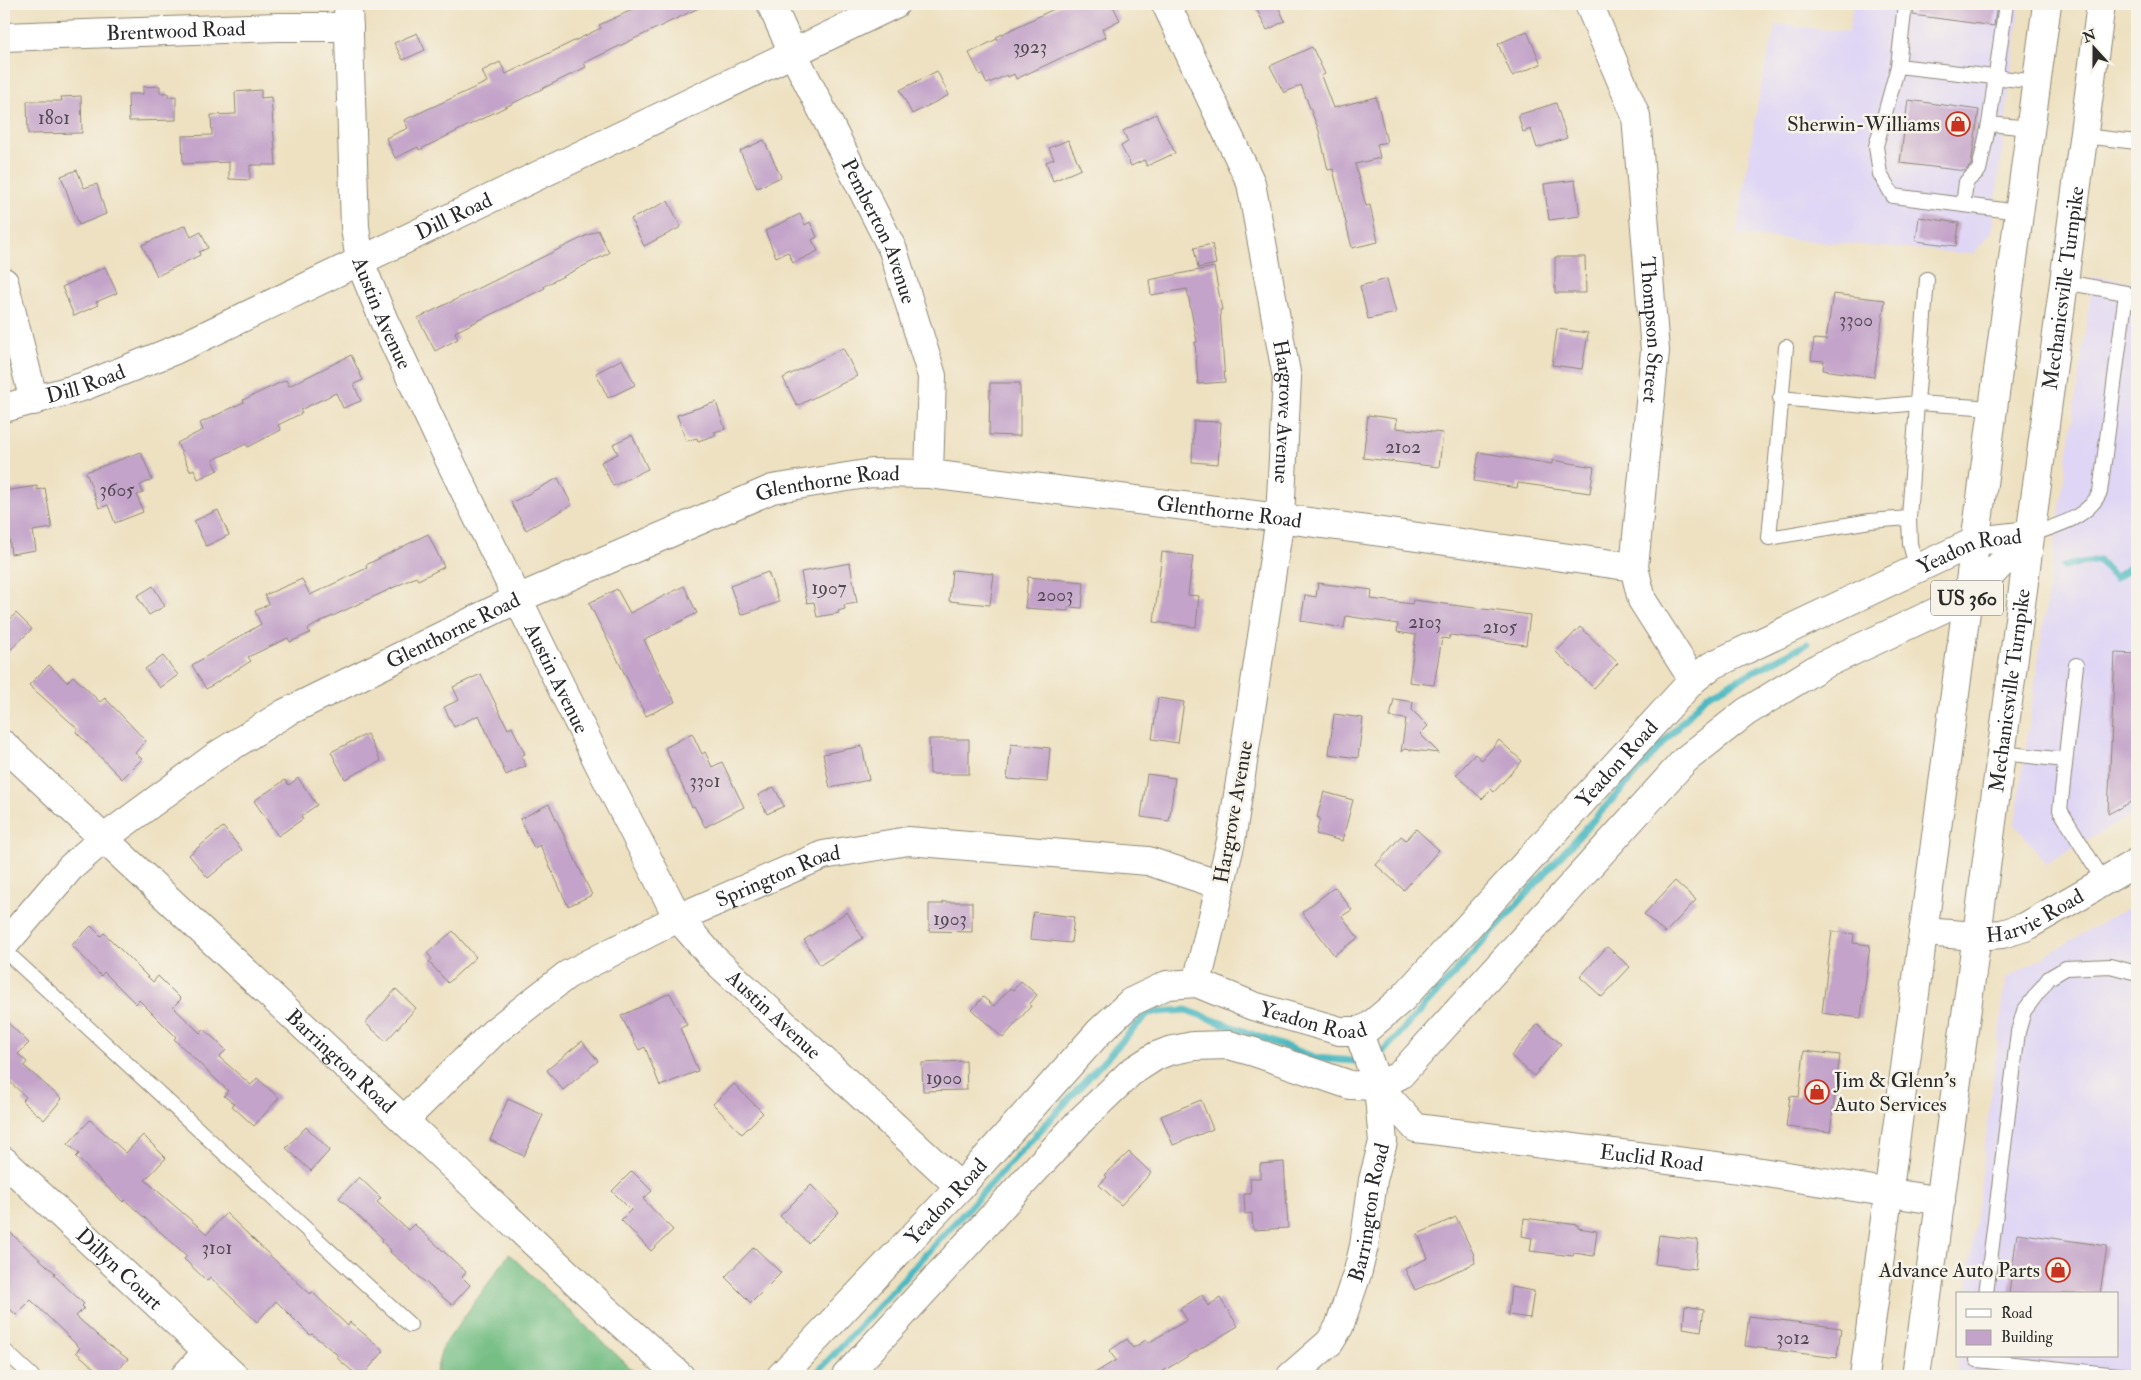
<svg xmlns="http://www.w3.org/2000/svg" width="2141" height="1380" viewBox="0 0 2141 1380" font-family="'IM FELL Double Pica',serif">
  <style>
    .built { fill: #dfd5f5 }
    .forest { fill: #75be84; stroke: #507458 }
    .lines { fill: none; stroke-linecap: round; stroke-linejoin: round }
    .stream { stroke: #4bb9c2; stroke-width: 7 }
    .building { fill: #c3a3c9 }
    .service-casing { stroke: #8c8676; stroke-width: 16 }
    .minor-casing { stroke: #8c8676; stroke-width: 30 }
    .tertiary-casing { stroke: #8c8676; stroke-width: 30 }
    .trunk-casing { stroke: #8c8676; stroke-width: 30 }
    .service { stroke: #fff; stroke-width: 14 }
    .minor { stroke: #fff; stroke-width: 28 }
    .tertiary { stroke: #fff; stroke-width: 28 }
    .trunk { stroke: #fff; stroke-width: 28 }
    .labels { text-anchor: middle; stroke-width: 5; stroke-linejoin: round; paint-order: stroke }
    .number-label { font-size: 19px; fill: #514952 }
    .shield { fill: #f7f3e8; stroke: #686764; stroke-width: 1 }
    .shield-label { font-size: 20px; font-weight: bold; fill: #2b2b2b }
    .street-label { font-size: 21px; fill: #2b2b2b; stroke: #f7f3e8 }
    .poi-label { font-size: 21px; fill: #2b2b2b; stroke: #f7f3e8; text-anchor: end }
  </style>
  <rect width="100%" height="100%" fill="#f7f3e8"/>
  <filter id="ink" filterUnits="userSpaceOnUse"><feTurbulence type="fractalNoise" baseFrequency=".02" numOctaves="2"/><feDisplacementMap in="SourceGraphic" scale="10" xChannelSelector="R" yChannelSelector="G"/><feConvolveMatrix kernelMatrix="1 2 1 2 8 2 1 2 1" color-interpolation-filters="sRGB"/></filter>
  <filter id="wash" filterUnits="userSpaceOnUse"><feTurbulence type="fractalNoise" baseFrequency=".0096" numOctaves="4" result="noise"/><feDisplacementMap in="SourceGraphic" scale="20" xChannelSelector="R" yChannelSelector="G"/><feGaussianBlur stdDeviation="1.12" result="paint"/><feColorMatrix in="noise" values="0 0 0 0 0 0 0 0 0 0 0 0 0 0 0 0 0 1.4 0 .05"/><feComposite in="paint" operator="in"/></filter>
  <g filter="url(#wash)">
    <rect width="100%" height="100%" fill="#eee1c1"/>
    <!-- built -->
    <g class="built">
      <polygon points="1853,4 2020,4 1992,232 1973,254 1736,235 1760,90 1776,24 1849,32"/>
      <polygon points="2093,276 2137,282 2137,812 2046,864 2015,824"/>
      <polygon points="2137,902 2137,1376 1956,1376 1958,1356 2117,1356 2117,1294 1966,1294 2006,979"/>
    </g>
    <!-- forest -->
    <polygon class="forest" points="509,1254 639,1376 435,1376 442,1348"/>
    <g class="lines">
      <!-- stream -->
      <g class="stream">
        <polyline points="2064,566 2099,560 2115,578 2137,563"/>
        <polyline points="1383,1052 1706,696 1807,644"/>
        <polyline points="814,1376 1148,1013 1186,1010 1317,1058 1354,1061"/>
      </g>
    </g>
    <g id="blocks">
      <!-- building -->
      <g class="building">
        <polygon points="645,4 707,4 584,63 586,67 419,150 418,147 395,158 386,138 408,128 404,120 487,82 482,71 500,62 506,74 601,28 599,25"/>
        <polygon points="1064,4 1112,4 1120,20 1102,29 1106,37 1016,79 1014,74 1008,77 1007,75 987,84 982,74 980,75 969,53 997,39 996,37"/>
        <polygon points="1254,4 1277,4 1285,21 1267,30"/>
        <polygon points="1914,4 1997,4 1994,26 1913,15"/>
        <polygon points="1527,31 1541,64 1512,76 1498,44"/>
        <polygon points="417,33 425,50 403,60 394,43"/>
        <polygon points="1312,47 1325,74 1321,76 1333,108 1376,97 1387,142 1377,144 1380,158 1355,164 1366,206 1370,205 1378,242 1352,248 1333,169 1328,170 1319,131 1301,85 1284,93 1270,66"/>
        <polygon points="937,71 949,95 912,114 900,90"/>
        <polygon points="160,86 160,93 168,93 168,97 176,96 176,120 129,121 128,94 143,94 143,87"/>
        <polygon points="261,90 261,98 271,97 276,165 250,165 250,180 229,179 229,162 183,164 182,136 212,135 211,115 236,114 235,92"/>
        <polygon points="81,96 82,133 28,134 27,101 62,101 61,97"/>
        <polygon points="1908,100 1979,110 1971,165 1965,171 1900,163"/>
        <polygon points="1556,103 1567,138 1537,148 1531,129 1523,132 1518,115"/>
        <polygon points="1156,114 1175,153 1147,166 1144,160 1131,166 1121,146 1128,142 1123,131"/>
        <polygon points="764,140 781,177 757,188 740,151"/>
        <polygon points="1068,140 1081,169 1053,181 1046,162 1054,159 1049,148"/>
        <polygon points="77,170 84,188 97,184 106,214 79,225 61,176"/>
        <polygon points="1575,180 1580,216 1549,220 1544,184"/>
        <polygon points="668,201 681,227 644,246 631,219"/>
        <polygon points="800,214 805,225 810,222 817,237 812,240 818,251 793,263 788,252 776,257 765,231"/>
        <polygon points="1919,217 1959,223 1956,246 1916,241"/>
        <polygon points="186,225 191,237 201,232 208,248 199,252 200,255 157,276 142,245"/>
        <polygon points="598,230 609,253 544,286 545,288 455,332 458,339 435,351 418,318"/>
        <polygon points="1212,244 1216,264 1198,268 1194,248"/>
        <polygon points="1555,257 1585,257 1586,293 1555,293"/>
        <polygon points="105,267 117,293 96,302 98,305 74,316 62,287"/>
        <polygon points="1214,267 1222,310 1220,310 1225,382 1198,384 1195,342 1197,342 1187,289 1151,295 1149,280"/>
        <polygon points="1387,279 1396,313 1368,319 1360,286"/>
        <polygon points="1833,294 1885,300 1874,377 1823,370 1824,361 1811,360 1814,339 1826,340"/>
        <polygon points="1557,329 1588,333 1582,369 1552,365"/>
        <polygon points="843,348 857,376 797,406 783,378"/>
        <polygon points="351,355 363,380 354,384 361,401 343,408 336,393 300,410 302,413 278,425 281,430 248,447 246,444 213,460 218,470 198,479 194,469 190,471 177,443 203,430 200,423 244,402 243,400 286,380 289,386"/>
        <polygon points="622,359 635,385 608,398 596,373"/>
        <polygon points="990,383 1020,383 1020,436 989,435"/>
        <polygon points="716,402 725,429 714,432 716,435 698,441 697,438 686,441 677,415"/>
        <polygon points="1368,415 1397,419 1396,428 1443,433 1439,467 1363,458"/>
        <polygon points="1194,421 1221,422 1218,464 1192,462"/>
        <polygon points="632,435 648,469 613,486 601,462 618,454 613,444"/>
        <polygon points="141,452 152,480 140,485 143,493 137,495 143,512 115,523 108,505 99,508 86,472"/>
        <polygon points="1479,452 1552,464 1552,460 1594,467 1590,493 1518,483 1517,488 1474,481"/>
        <polygon points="558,478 572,505 526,530 511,503"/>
        <polygon points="37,486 37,490 45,488 52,528 33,531 36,550 11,554 6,510 4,511 4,491"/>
        <polygon points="218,510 229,535 206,546 194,521"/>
        <polygon points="428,534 444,567 418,580 416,577 322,621 308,629 310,633 290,642 288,638 248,657 251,661 206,689 192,665 261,624 255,611 269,604 265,595 302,579 310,595 367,568 366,565"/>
        <polygon points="1162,552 1193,556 1188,595 1199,596 1196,627 1154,622"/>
        <polygon points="850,563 857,603 844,605 845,609 838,611 839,613 817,617 814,602 807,603 801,572"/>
        <polygon points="952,570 994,574 990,605 949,601"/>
        <polygon points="768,572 779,602 741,615 730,586"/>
        <polygon points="1028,577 1084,582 1082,608 1068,607 1068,611 1025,608"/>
        <polygon points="1318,583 1372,590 1371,599 1412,604 1413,600 1530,615 1526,645 1450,635 1449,639 1442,638 1434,685 1409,682 1416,635 1397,632 1398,624 1346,616 1344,628 1301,621 1305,595 1316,597"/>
        <polygon points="153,586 165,606 149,615 137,596"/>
        <polygon points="684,586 697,613 644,640 675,702 646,716 589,603 617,589 630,613"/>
        <polygon points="16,613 32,629 4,656 4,626"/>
        <polygon points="1580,627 1618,663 1594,688 1556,652"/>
        <polygon points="2115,653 2137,654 2137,799 2108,814"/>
        <polygon points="163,656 178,675 160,688 145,669"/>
        <polygon points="49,665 67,682 73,676 100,702 105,698 146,741 135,753 142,759 122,779 76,732 78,729 29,685"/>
        <polygon points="481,674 508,729 512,727 525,754 521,756 526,766 506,775 479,715 454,727 444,707 459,700 453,687"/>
        <polygon points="1158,698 1184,702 1178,743 1152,739"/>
        <polygon points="1394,699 1413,702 1412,710 1428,726 1420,734 1439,753 1404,749 1401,752 1406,719 1390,717"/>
        <polygon points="1334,714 1363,718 1358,758 1329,754"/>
        <polygon points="692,733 702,754 705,752 712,767 722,762 744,807 705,827 694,806 692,807 665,748"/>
        <polygon points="367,734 381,761 345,779 331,752"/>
        <polygon points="929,739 969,739 969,774 930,774"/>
        <polygon points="1499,740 1522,761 1494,792 1491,789 1482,799 1456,775 1475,754 1482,760"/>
        <polygon points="1011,744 1050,748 1047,782 1007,779"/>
        <polygon points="862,746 869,780 830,788 823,754"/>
        <polygon points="1147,774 1175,778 1169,821 1141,817"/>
        <polygon points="298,778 317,805 301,816 303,819 278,836 254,801 285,780 289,785"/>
        <polygon points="774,787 784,806 767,814 758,795"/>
        <polygon points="1324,792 1353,800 1342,841 1316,834 1320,818 1317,817"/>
        <polygon points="549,804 592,895 568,906 540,845 534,848 520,819"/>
        <polygon points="223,827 242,850 208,878 189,855"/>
        <polygon points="1416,829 1439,850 1404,890 1376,865 1401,836 1406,840"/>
        <polygon points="1675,881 1696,900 1665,933 1644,914"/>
        <polygon points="1335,887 1352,910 1342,916 1358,938 1334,955 1302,912"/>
        <polygon points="943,902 972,902 972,932 929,931 929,904 943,904"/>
        <polygon points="847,912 863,938 820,965 804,940"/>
        <polygon points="1033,912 1074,917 1071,943 1030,939"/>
        <polygon points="91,926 101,936 104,933 153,982 158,976 181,999 173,1007 200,1033 204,1029 226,1050 219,1057 251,1085 257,1078 279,1098 254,1126 232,1106 234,1104 224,1096 228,1091 174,1039 176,1037 139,1000 136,1004 104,972 101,976 72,945"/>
        <polygon points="453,931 476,957 448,983 429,962 432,959 427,953"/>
        <polygon points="1832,931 1854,934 1853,943 1870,945 1861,1018 1822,1013"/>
        <polygon points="1607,947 1630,967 1602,997 1580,977"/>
        <polygon points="1021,981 1037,995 1029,1005 1031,1006 1003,1038 972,1010 983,997 994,1006 1010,988 1013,990"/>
        <polygon points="396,989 416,1008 386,1041 365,1023"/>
        <polygon points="670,993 687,1025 680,1028 698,1071 660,1086 645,1047 639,1050 621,1016"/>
        <polygon points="4,1019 29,1043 18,1054 27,1062 24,1066 62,1099 44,1120 22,1101 26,1097 9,1081 4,1087"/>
        <polygon points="1538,1024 1561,1044 1534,1076 1511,1056"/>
        <polygon points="582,1041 598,1061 563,1090 547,1070"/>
        <polygon points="1804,1051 1840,1055 1830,1132 1786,1127 1790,1096 1799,1097"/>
        <polygon points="966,1061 967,1090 923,1091 922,1063"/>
        <polygon points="734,1084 763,1113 742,1134 713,1104"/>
        <polygon points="508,1099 543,1115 524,1156 490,1140"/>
        <polygon points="1201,1100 1213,1129 1173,1145 1161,1116"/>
        <polygon points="90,1120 126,1153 143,1135 166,1158 145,1180 207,1234 226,1213 310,1294 312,1292 348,1326 350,1322 384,1351 362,1376 358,1376 337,1358 339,1356 312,1334 310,1335 276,1301 257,1322 210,1277 207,1281 184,1259 187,1256 125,1200 123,1202 76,1157 79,1154 68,1144"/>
        <polygon points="306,1127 330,1150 311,1171 286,1148"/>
        <polygon points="1129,1152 1151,1173 1121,1205 1099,1185 1107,1177 1105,1175"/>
        <polygon points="1284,1162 1288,1228 1253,1230 1252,1213 1245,1214 1244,1194 1251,1194 1250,1178 1260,1178 1260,1164"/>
        <polygon points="632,1171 652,1191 643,1199 673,1230 651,1251 621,1220 631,1210 612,1191"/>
        <polygon points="359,1177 381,1198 377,1202 408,1230 414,1224 466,1272 462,1277 470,1285 452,1305 390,1252 391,1250 382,1242 383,1239 339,1198"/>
        <polygon points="811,1185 839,1212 808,1243 780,1216"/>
        <polygon points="1456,1217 1474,1255 1475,1263 1415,1290 1405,1269 1428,1258 1418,1234"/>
        <polygon points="1524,1218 1578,1225 1578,1228 1597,1231 1594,1256 1574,1253 1573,1256 1530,1251 1532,1238 1522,1236"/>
        <polygon points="4,1227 55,1273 54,1275 84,1304 82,1306 84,1308 76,1316 107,1344 128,1359 112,1376 103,1376 76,1352 80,1348 31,1300 16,1315 4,1303"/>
        <polygon points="2017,1233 2107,1246 2100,1294 2009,1294"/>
        <polygon points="1659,1235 1698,1240 1695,1269 1655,1264"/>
        <polygon points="754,1247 781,1273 751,1303 725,1277"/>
        <polygon points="1511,1287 1534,1291 1530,1318 1508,1315"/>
        <polygon points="1202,1295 1208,1306 1220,1298 1238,1326 1155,1376 1090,1376 1116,1360 1109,1351 1127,1339 1133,1348 1146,1340 1148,1343 1187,1320 1180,1309"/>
        <polygon points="1685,1306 1704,1309 1701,1331 1683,1328"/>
        <polygon points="1749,1316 1841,1328 1837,1358 1745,1346"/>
      </g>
    </g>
  </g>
  <g filter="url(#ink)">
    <use href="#blocks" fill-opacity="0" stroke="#8c8676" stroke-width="1"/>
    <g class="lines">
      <!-- service casing -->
      <g class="service-casing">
        <g id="service">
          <polyline points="1905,4 1898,66 2037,82"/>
          <polyline points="2006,4 1989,124 2030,128"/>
          <polyline points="1898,66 1876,146 1880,174 1893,196 2019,212"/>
          <polyline points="2083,136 2137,142"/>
          <polyline points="1963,205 1966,182 1979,170 1989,124"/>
          <polyline points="1927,279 1917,403 1993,408"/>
          <polyline points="1786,347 1769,538 1870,521 1909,518"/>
          <polyline points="1780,398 1877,407 1917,403 1909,518 1910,544 1917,569"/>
          <path d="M2030,535c27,-10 57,-16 70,-43l26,-199 -62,-11"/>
          <polyline points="2076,665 2060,810 2104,882"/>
          <polyline points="2002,753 2065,760"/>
          <polyline points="4,950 410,1325"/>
          <polyline points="1986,1294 2018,1032 2024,1011 2049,978 2066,968 2110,966 2137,973"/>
          <polyline points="4,1350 32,1376"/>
          <polyline points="1978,1356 1977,1360 2128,1376"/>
        </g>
      </g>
      <!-- minor casing -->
      <g class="minor-casing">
        <g id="minor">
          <path id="s1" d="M348,4l7,223 5,35 24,59 62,132 153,311 79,154 36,41 246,228"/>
          <path id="s2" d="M771,4l22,49 100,197 39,126 -3,98"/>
          <path id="s3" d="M1166,4l85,179 36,195 -7,140 -49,323 -34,142"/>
          <path id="s4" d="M1589,4l47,112 19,235 -21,216 8,33 51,80"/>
          <path id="s5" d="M4,37l274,-10h71"/>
          <polyline points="4,282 34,401"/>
          <path id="s6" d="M4,745l601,564 75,67"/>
          <path id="s7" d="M4,945l66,-77 33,-29 113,-83 69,-43 232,-114 255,-110 100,-16 57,1 351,44 354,49"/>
          <path id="s8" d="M1378,1086l38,42 339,43 186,30"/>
          <path id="s9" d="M404,1120l90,-88 73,-57 111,-57 145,-63 85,-14 240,20 72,24"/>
          <path id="s10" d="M4,1161l230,215"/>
          <polyline points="185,1376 207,1352"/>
          <path id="s11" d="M781,1376l179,-189 139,-155 32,-30 36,-17 30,-2 56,23 87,25h18l11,-4 34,-29 290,-318 18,-14 265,-125 54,-6"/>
          <polyline points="846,1376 1080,1121 1131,1072 1156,1056 1169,1051 1193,1046 1229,1045 1254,1052 1350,1085 1378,1086 1400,1075 1685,760 1746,712 1821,666 1968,597 2030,535"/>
          <path id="s12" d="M1291,1376l39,-34 9,-15 19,-56 6,-25 9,-66 10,-38 -5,-56 -20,-55"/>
        </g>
      </g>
      <!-- tertiary casing -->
      <g class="tertiary-casing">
        <g id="tertiary">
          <path id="s13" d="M4,408l78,-21 93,-37 720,-346"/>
          <path id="s14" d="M1923,932l54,4 25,-2 23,-7 112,-65"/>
        </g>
      </g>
      <!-- trunk casing -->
      <g class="trunk-casing">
        <g id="trunk">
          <polyline points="1864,1376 2047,4"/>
          <path id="s15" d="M1916,1376l56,-404 129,-968"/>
        </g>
      </g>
      <!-- service -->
      <use href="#service" class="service"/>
      <!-- minor -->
      <use href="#minor" class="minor"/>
      <!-- tertiary -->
      <use href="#tertiary" class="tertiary"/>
      <!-- trunk -->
      <use href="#trunk" class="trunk"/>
    </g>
  </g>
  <!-- icons -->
  <defs>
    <g id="shop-ring" transform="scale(1.25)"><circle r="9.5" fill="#f7f3e8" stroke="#c8321e" stroke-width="1.5"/><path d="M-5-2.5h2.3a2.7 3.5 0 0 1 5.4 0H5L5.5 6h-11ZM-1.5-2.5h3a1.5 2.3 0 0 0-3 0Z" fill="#c8321e"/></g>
  </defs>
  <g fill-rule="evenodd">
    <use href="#shop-ring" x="1958" y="124"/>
    <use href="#shop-ring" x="1817" y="1092"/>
    <use href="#shop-ring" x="2058" y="1270"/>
  </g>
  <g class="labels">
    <!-- number labels -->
    <g class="number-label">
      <text x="1030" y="53">3923</text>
      <text x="54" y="124">1801</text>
      <text x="1856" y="326">3300</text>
      <text x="1403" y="453">2102</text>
      <text x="117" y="496">3605</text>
      <text x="829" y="594">1907</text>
      <text x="1055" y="601">2003</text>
      <text x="1425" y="628">2103</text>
      <text x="1500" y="633">2105</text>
      <text x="705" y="787">3301</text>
      <text x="950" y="925">1903</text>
      <text x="944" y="1084">1900</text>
      <text x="217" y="1254">3101</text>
      <text x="1793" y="1344">3012</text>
    </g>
    <!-- shield labels -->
    <rect class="shield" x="1931" y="580.5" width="72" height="35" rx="4"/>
    <g class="shield-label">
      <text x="1967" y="605">US 360</text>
    </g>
    <!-- street labels -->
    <g class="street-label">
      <text dy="7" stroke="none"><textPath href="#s5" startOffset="172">Brentwood Road</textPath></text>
      <text dy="7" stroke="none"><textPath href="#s13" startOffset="490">Dill Road</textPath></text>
      <text dy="7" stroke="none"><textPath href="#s2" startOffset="252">Pemberton Avenue</textPath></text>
      <text dy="7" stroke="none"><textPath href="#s15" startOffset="1098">Mechanicsville Turnpike</textPath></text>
      <text dy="7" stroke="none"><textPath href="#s1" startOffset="314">Austin Avenue</textPath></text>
      <text dy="7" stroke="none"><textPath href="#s4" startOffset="336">Thompson Street</textPath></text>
      <text dy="7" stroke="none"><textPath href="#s13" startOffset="85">Dill Road</textPath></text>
      <text dy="7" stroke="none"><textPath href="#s3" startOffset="430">Hargrove Avenue</textPath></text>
      <text dy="7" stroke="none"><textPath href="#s7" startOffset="959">Glenthorne Road</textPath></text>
      <text dy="7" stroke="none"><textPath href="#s7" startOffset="1364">Glenthorne Road</textPath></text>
      <text dy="7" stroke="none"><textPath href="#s11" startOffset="1545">Yeadon Road</textPath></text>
      <text dy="7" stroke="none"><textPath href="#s7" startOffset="554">Glenthorne Road</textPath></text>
      <text dy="7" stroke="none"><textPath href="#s1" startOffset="719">Austin Avenue</textPath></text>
      <text dy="7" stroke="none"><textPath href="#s15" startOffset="692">Mechanicsville Turnpike</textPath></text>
      <text dy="7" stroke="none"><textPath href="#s11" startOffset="1125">Yeadon Road</textPath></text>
      <text transform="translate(1233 812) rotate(-80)" y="7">Hargrove Avenue</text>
      <text dy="7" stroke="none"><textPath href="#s9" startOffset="452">Springton Road</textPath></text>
      <text dy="7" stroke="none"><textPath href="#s14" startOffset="116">Harvie Road</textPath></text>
      <text dy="7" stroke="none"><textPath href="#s1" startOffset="1124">Austin Avenue</textPath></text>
      <text dy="7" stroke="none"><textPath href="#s11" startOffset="705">Yeadon Road</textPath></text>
      <text dy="7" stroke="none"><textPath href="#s6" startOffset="462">Barrington Road</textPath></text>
      <text dy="7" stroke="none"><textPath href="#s8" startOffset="294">Euclid Road</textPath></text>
      <text dy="7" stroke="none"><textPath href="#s11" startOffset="240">Yeadon Road</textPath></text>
      <text dy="7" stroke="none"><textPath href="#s12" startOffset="188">Barrington Road</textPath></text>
      <text dy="7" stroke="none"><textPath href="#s10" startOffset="158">Dillyn Court</textPath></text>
    </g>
    <!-- poi labels -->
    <g class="poi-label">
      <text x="1940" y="131">Sherwin-Williams</text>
      <text x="1834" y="1087" text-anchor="start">Jim &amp; Glenn's<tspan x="1834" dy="24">Auto Services</tspan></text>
      <text x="2040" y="1277">Advance Auto Parts</text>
    </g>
  </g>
  <!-- margin -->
  <rect width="2141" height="1380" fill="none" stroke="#f7f3e8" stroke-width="20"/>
  <!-- legend -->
  <rect x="1956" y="1292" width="162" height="65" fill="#f7f3e8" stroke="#a5a39c"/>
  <rect x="1966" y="1309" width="25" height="8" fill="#ffffff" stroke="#a5a39c"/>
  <text x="2001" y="1318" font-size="15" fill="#2b2b2b">Road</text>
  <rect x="1966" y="1330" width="25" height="15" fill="#c3a3c9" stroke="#a5a39c"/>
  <text x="2001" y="1342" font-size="15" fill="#2b2b2b">Building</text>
  <!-- north arrow -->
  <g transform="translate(2094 48) rotate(339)" stroke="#f7f3e8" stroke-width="4" paint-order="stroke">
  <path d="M0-4L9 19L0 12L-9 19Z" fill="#2b2b2b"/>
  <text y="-8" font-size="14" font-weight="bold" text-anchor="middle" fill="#2b2b2b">N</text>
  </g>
</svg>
